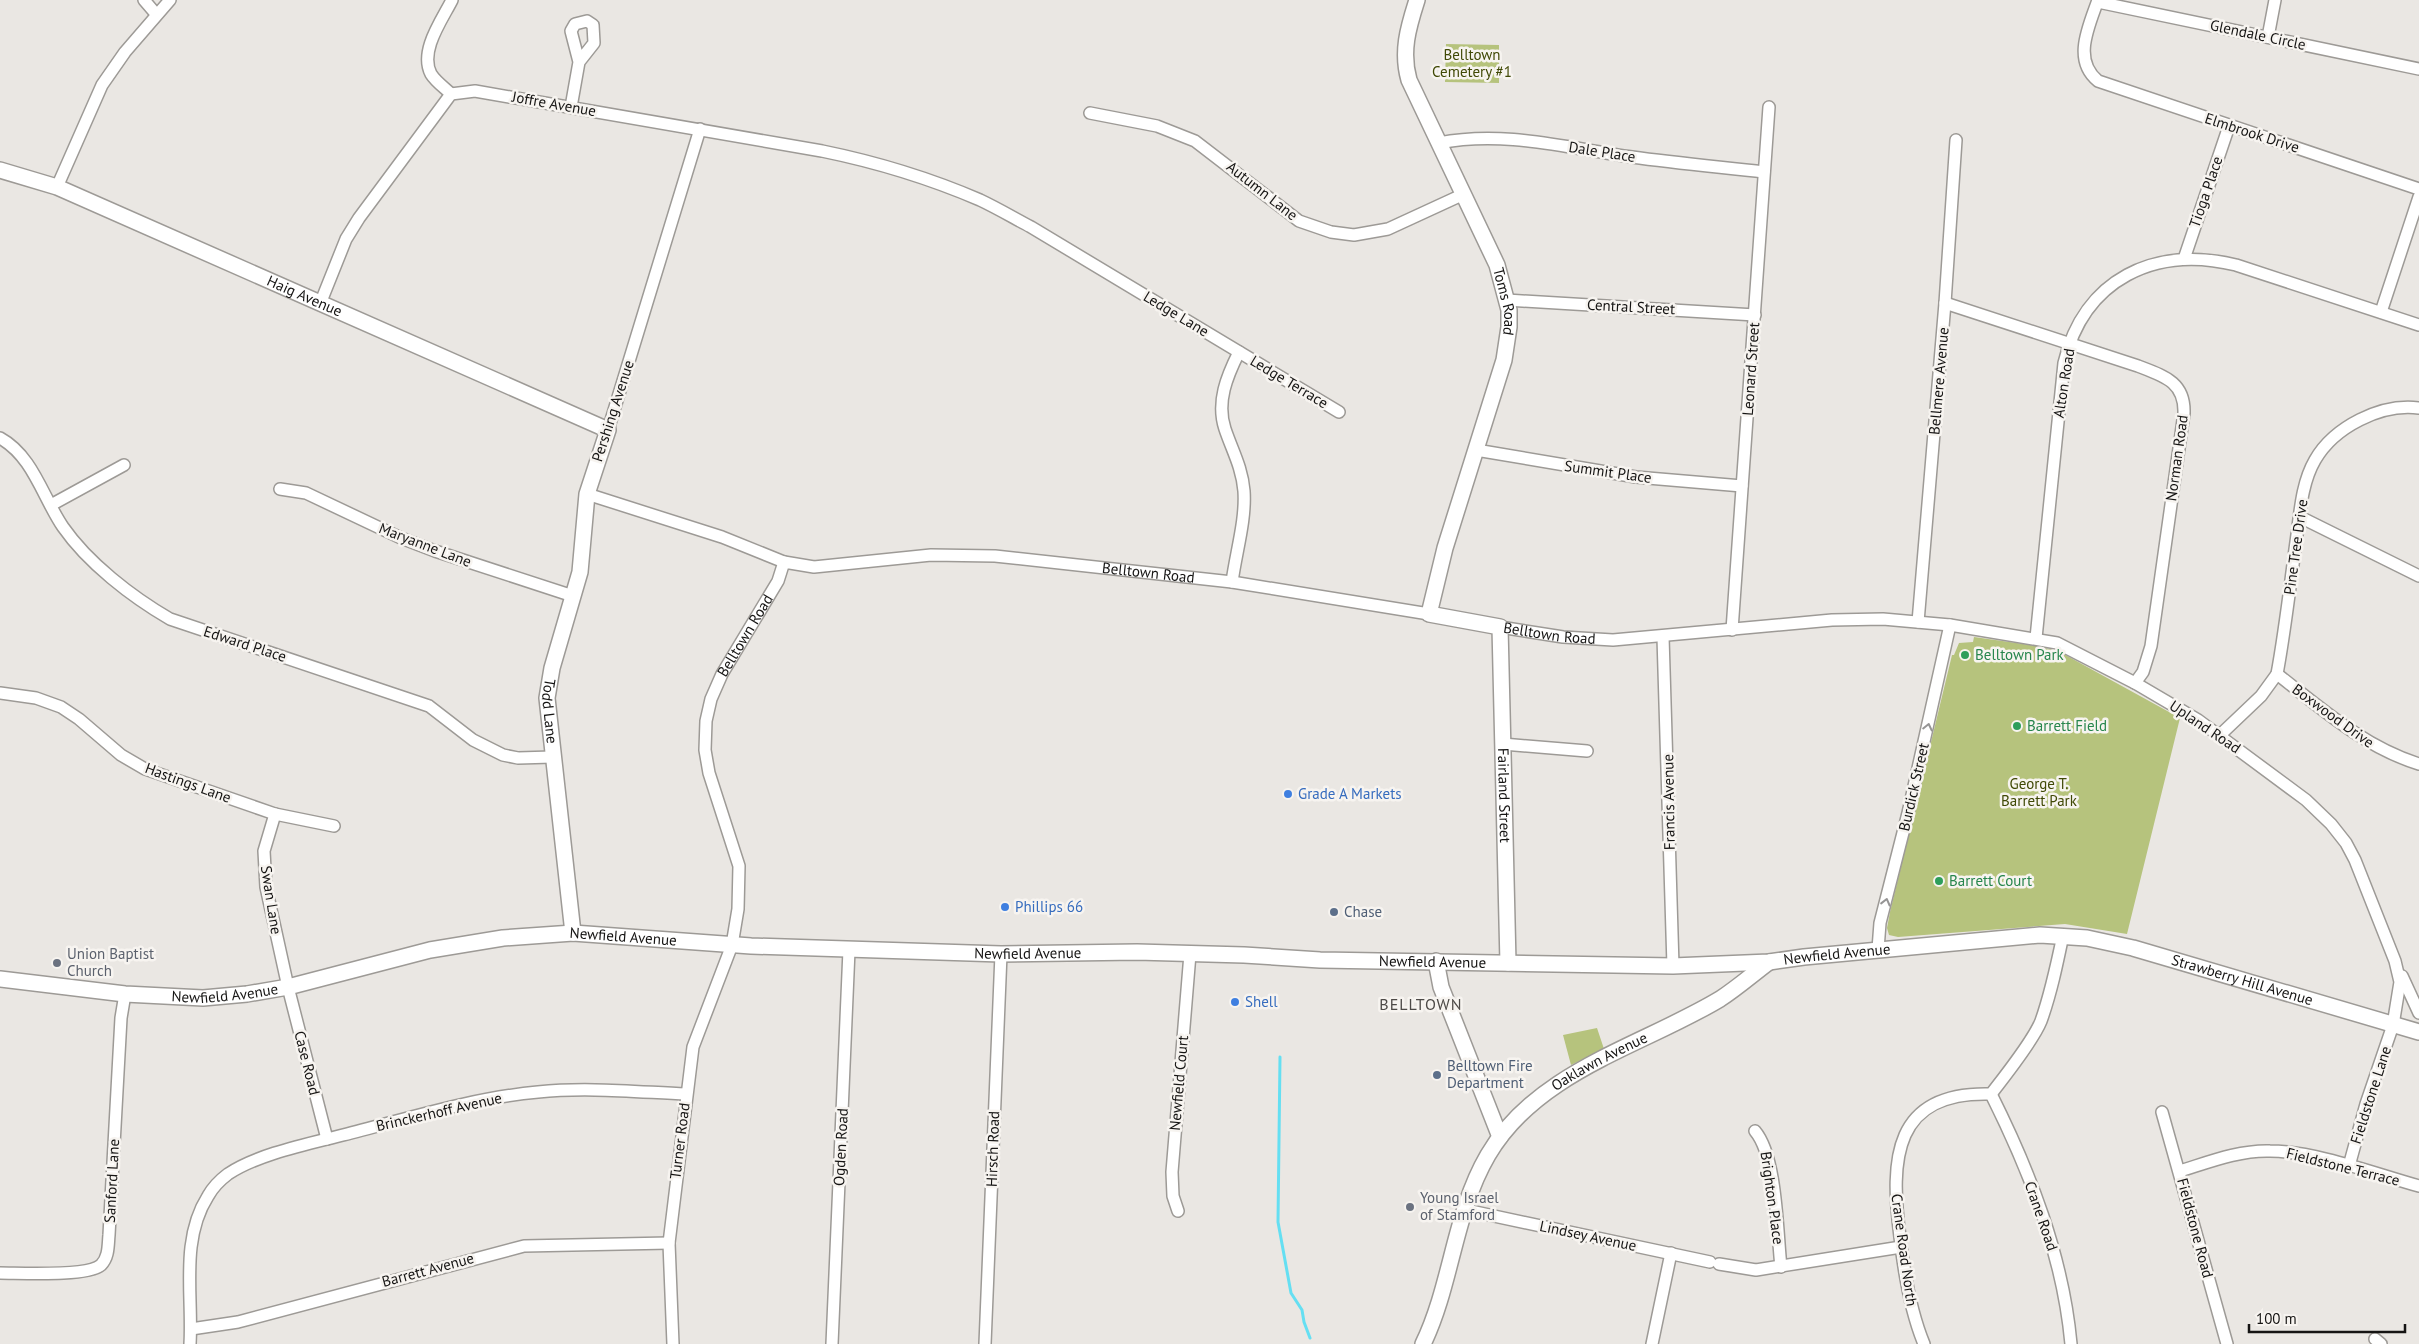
<svg xmlns="http://www.w3.org/2000/svg" width="2419" height="1344" viewBox="0 0 2419 1344" font-family="'PT Sans',sans-serif">
  <style>
    .green { fill: #b6c37d }
    .lines { fill: none; stroke-linecap: round; stroke-linejoin: round }
    .stream { stroke: #65dff2; stroke-width: 3 }
    .street-casing { stroke: #9d9a96; stroke-width: 14 }
    .secondary-casing { stroke: #9d9a96; stroke-width: 18 }
    .street { stroke: #fff; stroke-width: 11 }
    .secondary { stroke: #fff; stroke-width: 15 }
    .oneway { stroke: #969595 }
    .leisure-dot { fill: #2e9e5b; stroke: #f7f4f0; stroke-width: 2 }
    .shop-dot { fill: #3f7fe0; stroke: #f7f4f0; stroke-width: 2 }
    .service-dot { fill: #5c6f8a; stroke: #f7f4f0; stroke-width: 2 }
    .worship-dot { fill: #6b7280; stroke: #f7f4f0; stroke-width: 2 }
    .labels { text-anchor: middle; stroke-width: 5; stroke-linejoin: round; paint-order: stroke }
    .street-label { font-size: 15px; fill: #151413; stroke: #f7f4f0 }
    .park-label { font-size: 15px; fill: #404906; stroke: #f7f4f0 }
    .leisure-label { font-size: 15px; fill: #27864d; stroke: #f7f4f0; text-anchor: start }
    .shop-label { font-size: 15px; fill: #366cbe; stroke: #f7f4f0; text-anchor: start }
    .service-label { font-size: 15px; fill: #4e5e75; stroke: #f7f4f0; text-anchor: start }
    .worship-label { font-size: 15px; fill: #5b616d; stroke: #f7f4f0; text-anchor: start }
    .neighbourhood-label { font-size: 16px; letter-spacing: 1px; fill: #4d4a47; stroke: #f7f4f0 }
  </style>
  <rect width="100%" height="100%" fill="#eae7e3"/>
  <!-- green -->
  <g class="green">
    <polygon points="1446,44 1499,45 1499,83 1445,82"/>
    <polygon points="1974,637 2038,646 2060,652 2180,718 2127,934 2065,924 1898,937 1889,935 1887,928 1890,912 1952,655 1954,655 1959,643 1973,642"/>
    <polygon points="1597,1028 1604,1049 1571,1065 1563,1035"/>
  </g>
  <g class="lines">
    <!-- stream -->
    <polyline class="stream" points="1280,1057 1278,1222 1291,1293 1302,1310 1304,1322 1310,1338"/>
    <!-- street casing -->
    <g class="street-casing">
      <g id="street">
        <polyline points="144,0 156,14"/>
        <path d="M2098,0c-9,26 -26,60 0,81l321,108"/>
        <polyline points="2098,2 2419,69"/>
        <polyline points="2268,37 2275,0"/>
        <path d="M451,94c-6,-6 -15,-12 -20,-20 -12,-23 11,-54 21,-74"/>
        <polyline points="571,107 579,62 571,31 575,24 587,21 593,25 594,43 579,62"/>
        <polyline points="1090,113 1157,126 1195,141 1299,221 1331,232 1354,235 1388,229 1464,194"/>
        <path d="M1439,143c65,-13 128,5 193,14 44,6 88,10 132,15"/>
        <polyline points="57,187 102,85 125,52 170,0"/>
        <polyline points="2184,259 2229,126"/>
        <polyline points="1507,300 1755,315"/>
        <path d="M1945,303l193,63c26,10 47,16 46,47l-33,233 -8,26 -8,11"/>
        <path d="M320,304l26,-65 13,-21 92,-124 24,-3 347,60c54,11 107,27 158,49 17,8 34,18 51,27l308,185"/>
        <polyline points="2381,312 2419,197"/>
        <polyline points="608,430 700,129"/>
        <path d="M0,438c33,18 43,60 63,89 25,36 69,70 107,92l259,87 44,34 30,15 15,3 34,-1"/>
        <polyline points="1476,450 1636,477 1742,486"/>
        <polyline points="280,489 306,493 401,538 435,551 573,596"/>
        <polyline points="587,494 722,537 784,562"/>
        <polyline points="51,505 124,465"/>
        <polyline points="2300,517 2419,576"/>
        <path d="M1232,582c4,-30 14,-62 12,-91 -2,-24 -12,-41 -19,-62 -9,-27 2,-53 14,-77"/>
        <polyline points="1918,622 1945,303 1956,140"/>
        <path id="s1" d="M1500,627l63,10 50,3 219,-20 51,-1 67,6 107,18 78,40 63,37 108,80 25,24 15,19 9,17 40,101 5,21 -7,43 -27,79 -17,62"/>
        <polyline points="1732,630 1769,107"/>
        <polyline points="1663,637 1673,966"/>
        <path d="M2036,638l28,-275c20,-84 91,-118 172,-98l183,60"/>
        <path d="M2277,674c45,35 87,73 142,90"/>
        <polyline points="0,693 36,698 61,707 79,719 121,755 145,769 275,814 334,826"/>
        <path d="M2220,735l41,-39 16,-22c8,-43 13,-88 19,-132 4,-27 5,-58 19,-82 19,-33 66,-57 104,-52"/>
        <polyline points="1503,744 1587,751"/>
        <polyline points="275,814 264,851 266,887 288,987 327,1139"/>
        <polyline points="1878,949 1880,923 1908,813 1950,625"/>
        <polyline points="2402,976 2419,1013"/>
        <path d="M1991,1094c39,78 72,162 80,250"/>
        <polyline points="2162,1112 2227,1344"/>
        <path d="M1755,1131c22,26 22,101 26,136"/>
        <path d="M2180,1171c29,-9 59,-21 90,-20 44,0 106,23 149,35"/>
        <polyline points="1466,1210 1710,1262"/>
        <polyline points="1178,1211 1173,1196 1172,1172 1190,954"/>
        <polyline points="1719,1264 1756,1270 1901,1247"/>
        <path d="M0,1273c21,0 87,4 101,-8 8,-8 7,-20 8,-30l12,-217 4,-24"/>
        <polyline points="191,1329 238,1322 524,1246 669,1243"/>
        <polyline points="2375,1339 2381,1344"/>
        <path d="M190,1344c3,-49 -10,-104 18,-148 5,-9 12,-16 20,-22 30,-20 80,-30 115,-39 64,-16 129,-37 195,-43 49,-5 99,0 148,2"/>
        <path id="s2" d="M673,1344l-4,-101 24,-196 39,-102 6,-36 1,-43 -30,-93 -4,-23 1,-29 5,-22 11,-25 56,-93 6,-19 30,5 117,-12 64,1 237,26 197,32"/>
        <polyline points="832,1344 849,950"/>
        <polyline points="985,1344 1001,954"/>
        <polyline points="1652,1344 1671,1253"/>
        <path d="M1924,1344c-14,-34 -20,-71 -24,-107 -10,-78 -7,-146 91,-143 14,-18 42,-53 50,-73 10,-28 16,-57 22,-86"/>
      </g>
    </g>
    <!-- secondary casing -->
    <g class="secondary-casing">
      <g id="secondary">
        <path id="s3" d="M1417,0c-9,28 -16,52 -8,80l88,185 12,45v17l-5,33 -59,188 -16,66 71,13 8,336"/>
        <path id="s4" d="M0,170l57,17 551,243 -21,64 -7,78 -28,96 -5,30 26,235"/>
        <polyline points="1436,961 1441,987 1500,1137"/>
        <path id="s5" d="M0,979l125,15 78,4 44,-4 41,-7 142,-37 73,-12 70,-5 178,13 250,8 136,-2 107,3 76,5 353,6 96,-4 35,-5 236,-22 47,3 46,10 286,84"/>
        <path id="s6" d="M1423,1344c29,-60 31,-131 65,-189 49,-84 154,-109 232,-156 17,-11 33,-25 49,-37"/>
      </g>
    </g>
    <!-- street -->
    <use href="#street" class="street"/>
    <!-- secondary -->
    <use href="#secondary" class="secondary"/>
  </g>
  <!-- one-way arrows -->
  <defs><path id="oneway-chevron" d="M-2-3.5L2.5 0L-2 3.5" fill="none" stroke-width="1.6" stroke-linecap="round" stroke-linejoin="round" transform="scale(1.25)"/></defs>
  <g class="oneway">
    <use href="#oneway-chevron" transform="translate(1928 727) rotate(-77)"/>
    <use href="#oneway-chevron" transform="translate(1886 902) rotate(-76)"/>
  </g>
  <!-- markers -->
  <g class="leisure-dot">
    <circle cx="1965" cy="655" r="5"/>
    <circle cx="2017" cy="726" r="5"/>
    <circle cx="1939" cy="881" r="5"/>
  </g>
  <g class="shop-dot">
    <circle cx="1288" cy="794" r="5"/>
    <circle cx="1005" cy="907" r="5"/>
    <circle cx="1235" cy="1002" r="5"/>
  </g>
  <g class="service-dot">
    <circle cx="1334" cy="912" r="5"/>
    <circle cx="1437" cy="1075" r="5"/>
  </g>
  <g class="worship-dot">
    <circle cx="57" cy="963" r="5"/>
    <circle cx="1410" cy="1207" r="5"/>
  </g>
  <g class="labels">
    <!-- street labels -->
    <g class="street-label">
      <text transform="translate(2258 35) rotate(12)" y="5">Glendale Circle</text>
      <text transform="translate(554 104) rotate(10)" y="5">Joffre Avenue</text>
      <text transform="translate(2252 133) rotate(18)" y="5">Elmbrook Drive</text>
      <text transform="translate(1602 152) rotate(9)" y="5">Dale Place</text>
      <text transform="translate(1262 191) rotate(38)" y="5">Autumn Lane</text>
      <text transform="translate(2206 192) rotate(-71)" y="5">Tioga Place</text>
      <text dy="5" stroke="none"><textPath href="#s4" startOffset="330">Haig Avenue</textPath></text>
      <text dy="5" stroke="none"><textPath href="#s3" startOffset="324">Toms Road</textPath></text>
      <text transform="translate(1631 307) rotate(3)" y="5">Central Street</text>
      <text transform="translate(1176 314) rotate(31)" y="5">Ledge Lane</text>
      <text transform="translate(1751 369) rotate(-86)" y="5">Leonard Street</text>
      <text transform="translate(1939 381) rotate(-85)" y="5">Bellmere Avenue</text>
      <text transform="translate(1289 382) rotate(31)" y="5">Ledge Terrace</text>
      <text transform="translate(2064 383) rotate(-81)" y="5">Alton Road</text>
      <text transform="translate(613 411) rotate(-72)" y="5">Pershing Avenue</text>
      <text transform="translate(2177 458) rotate(-82)" y="5">Norman Road</text>
      <text transform="translate(1608 472) rotate(8)" y="5">Summit Place</text>
      <text transform="translate(425 545) rotate(21)" y="5">Maryanne Lane</text>
      <text transform="translate(2296 547) rotate(-82)" y="5">Pine Tree Drive</text>
      <text dy="5" stroke="none"><textPath href="#s2" startOffset="1182">Belltown Road</textPath></text>
      <text dy="5" stroke="none"><textPath href="#s1" startOffset="50">Belltown Road</textPath></text>
      <text dy="5" stroke="none"><textPath href="#s2" startOffset="732">Belltown Road</textPath></text>
      <text transform="translate(245 644) rotate(18)" y="5">Edward Place</text>
      <text dy="5" stroke="none"><textPath href="#s4" startOffset="951">Todd Lane</textPath></text>
      <text transform="translate(2333 716) rotate(36)" y="5">Boxwood Drive</text>
      <text transform="translate(2205 727) rotate(34)" y="5">Upland Road</text>
      <text transform="translate(188 783) rotate(20)" y="5">Hastings Lane</text>
      <text transform="translate(1914 787) rotate(-77)" y="5">Burdick Street</text>
      <text dy="5" stroke="none"><textPath href="#s3" startOffset="889">Fairland Street</textPath></text>
      <text transform="translate(1669 802) rotate(-91)" y="5">Francis Avenue</text>
      <text transform="translate(271 900) rotate(81)" y="5">Swan Lane</text>
      <text dy="5" stroke="none"><textPath href="#s5" startOffset="631">Newfield Avenue</textPath></text>
      <text dy="5" stroke="none"><textPath href="#s5" startOffset="1036">Newfield Avenue</textPath></text>
      <text dy="5" stroke="none"><textPath href="#s5" startOffset="1846">Newfield Avenue</textPath></text>
      <text dy="5" stroke="none"><textPath href="#s5" startOffset="1441">Newfield Avenue</textPath></text>
      <text dy="5" stroke="none"><textPath href="#s5" startOffset="2258">Strawberry Hill Avenue</textPath></text>
      <text dy="5" stroke="none"><textPath href="#s5" startOffset="226">Newfield Avenue</textPath></text>
      <text transform="translate(307 1063) rotate(76)" y="5">Case Road</text>
      <text dy="5" stroke="none"><textPath href="#s6" startOffset="348">Oaklawn Avenue</textPath></text>
      <text transform="translate(1179 1083) rotate(-85)" y="5">Newfield Court</text>
      <text transform="translate(2371 1095) rotate(-72)" y="5">Fieldstone Lane</text>
      <text transform="translate(439 1112) rotate(-13)" y="5">Brinckerhoff Avenue</text>
      <text transform="translate(680 1141) rotate(-83)" y="5">Turner Road</text>
      <text transform="translate(841 1147) rotate(-87)" y="5">Ogden Road</text>
      <text transform="translate(993 1149) rotate(-88)" y="5">Hirsch Road</text>
      <text transform="translate(2343 1167) rotate(14)" y="5">Fieldstone Terrace</text>
      <text transform="translate(112 1181) rotate(-87)" y="5">Sanford Lane</text>
      <text transform="translate(1772 1198) rotate(82)" y="5">Brighton Place</text>
      <text transform="translate(2041 1216) rotate(71)" y="5">Crane Road</text>
      <text transform="translate(2195 1228) rotate(75)" y="5">Fieldstone Road</text>
      <text transform="translate(1588 1236) rotate(12)" y="5">Lindsey Avenue</text>
      <text transform="translate(1904 1250) rotate(82)" y="5">Crane Road North</text>
      <text transform="translate(428 1270) rotate(-15)" y="5">Barrett Avenue</text>
    </g>
    <!-- park labels -->
    <g class="park-label">
      <text x="1472" y="60">Belltown<tspan x="1472" dy="17">Cemetery #1</tspan></text>
      <text x="2039" y="789">George T.<tspan x="2039" dy="17">Barrett Park</tspan></text>
    </g>
    <!-- leisure labels -->
    <g class="leisure-label">
      <text x="1975" y="660">Belltown Park</text>
      <text x="2027" y="731">Barrett Field</text>
      <text x="1949" y="886">Barrett Court</text>
    </g>
    <!-- shop labels -->
    <g class="shop-label">
      <text x="1298" y="799">Grade A Markets</text>
      <text x="1015" y="912">Phillips 66</text>
      <text x="1245" y="1007">Shell</text>
    </g>
    <!-- service labels -->
    <g class="service-label">
      <text x="1344" y="917">Chase</text>
      <text x="1447" y="1071">Belltown Fire<tspan x="1447" dy="17">Department</tspan></text>
    </g>
    <!-- worship labels -->
    <g class="worship-label">
      <text x="67" y="959">Union Baptist<tspan x="67" dy="17">Church</tspan></text>
      <text x="1420" y="1203">Young Israel<tspan x="1420" dy="17">of Stamford</tspan></text>
    </g>
    <!-- neighbourhood labels -->
    <g class="neighbourhood-label">
      <text x="1421" y="1010">BELLTOWN</text>
    </g>
  </g>
  <!-- scale -->
  <path d="M2249 1324v8h156v-8" fill="none" stroke="#151413" stroke-width="2.5"/>
  <text x="2256" y="1324" font-size="15" fill="#151413" stroke="#f7f4f0" stroke-width="4" paint-order="stroke">100 m</text>
</svg>
